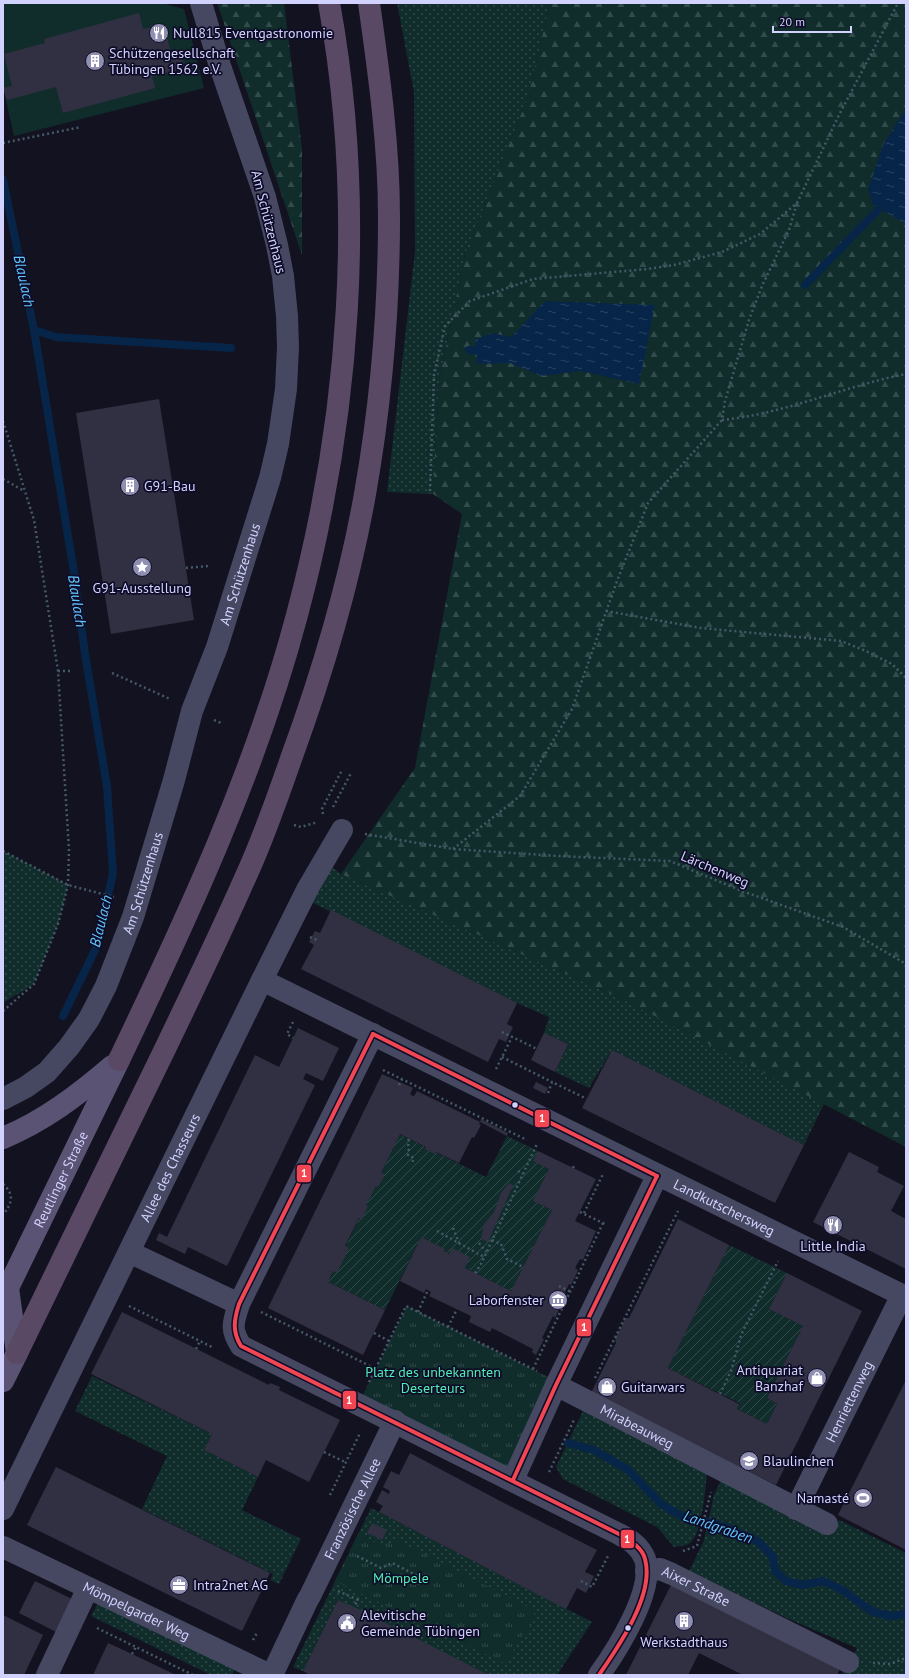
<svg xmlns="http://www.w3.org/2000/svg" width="909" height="1678" viewBox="0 0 909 1678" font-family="'PT Sans',sans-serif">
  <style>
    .grass { fill: url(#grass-dots) }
    .forest { fill: url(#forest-firs) }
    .park { fill: url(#park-tufts) }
    .garden { fill: url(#garden-furrows) }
    .pitch { fill: #102d2b }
    .water { fill: url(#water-ripples) }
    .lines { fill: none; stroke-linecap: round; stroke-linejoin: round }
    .stream { stroke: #072548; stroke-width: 8 }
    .building { fill: #313043 }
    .path { stroke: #455968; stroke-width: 2.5; stroke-dasharray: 2 3; stroke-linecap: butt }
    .minor { stroke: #464862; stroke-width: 22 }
    .major { stroke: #5a5373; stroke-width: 22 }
    .highway { stroke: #5a4964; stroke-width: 22 }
    .bus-1-casing { stroke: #0e0c27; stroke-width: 7 }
    .bus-1 { stroke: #f24652; stroke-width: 4 }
    .bus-dot { fill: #d2d2ff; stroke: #0e0c27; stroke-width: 1.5 }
    .labels { text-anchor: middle; stroke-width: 3.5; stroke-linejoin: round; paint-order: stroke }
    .poi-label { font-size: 14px; fill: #d2d2ff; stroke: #0e0c27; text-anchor: start }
    .street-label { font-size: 14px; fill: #d2d2ff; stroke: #0e0c27 }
    .park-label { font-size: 14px; fill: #50edb5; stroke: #0e0c27 }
    .water-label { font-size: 15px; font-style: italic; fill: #60c6ff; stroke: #0e0c27 }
    .line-badge { stroke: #0e0c27; stroke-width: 1.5 }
    .badge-label { font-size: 11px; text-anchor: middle; font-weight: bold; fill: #fff }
  </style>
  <defs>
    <pattern id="grass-dots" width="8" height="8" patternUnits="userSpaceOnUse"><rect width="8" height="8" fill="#102d2b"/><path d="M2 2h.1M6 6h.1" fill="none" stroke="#324b4b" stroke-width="1.8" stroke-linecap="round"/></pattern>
    <pattern id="forest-firs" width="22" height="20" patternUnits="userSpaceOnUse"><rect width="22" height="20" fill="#102d2b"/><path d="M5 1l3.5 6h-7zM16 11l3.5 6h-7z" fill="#324b4b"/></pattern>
    <pattern id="park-tufts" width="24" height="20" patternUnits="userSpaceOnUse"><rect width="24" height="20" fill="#102d2b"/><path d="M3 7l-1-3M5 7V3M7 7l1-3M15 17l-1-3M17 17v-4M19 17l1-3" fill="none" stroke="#324b4b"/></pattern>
    <pattern id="garden-furrows" width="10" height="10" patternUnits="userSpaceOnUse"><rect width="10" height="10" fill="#102d2b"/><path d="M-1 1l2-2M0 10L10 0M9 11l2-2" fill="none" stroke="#324b4b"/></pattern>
    <pattern id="water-ripples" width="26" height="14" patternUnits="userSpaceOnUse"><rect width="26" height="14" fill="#072548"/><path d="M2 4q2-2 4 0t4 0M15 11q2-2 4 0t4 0" fill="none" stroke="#2a4463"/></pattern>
  </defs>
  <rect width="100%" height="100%" fill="#131221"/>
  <!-- grass -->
  <g class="grass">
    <polygon points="397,3 550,3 528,97 465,254 439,381 433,494 387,492 415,252 414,92"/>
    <polygon points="3,851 68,885 58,924 34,984 3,1003"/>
    <polygon points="323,860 341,874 620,998 824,1104 804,1145 612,1050 589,1088 555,1072 568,1044 544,1033 549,1017 517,1003 303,898"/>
    <polygon points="92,1376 212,1434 204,1450 258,1477 242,1510 301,1539 279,1584 270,1580 273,1574 142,1509 167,1456 75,1411"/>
    <path d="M584,1409l123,61c-1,16 -5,64 -17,73 -4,3 -11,3 -16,4l-17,-20 -94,-48 -7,-12z"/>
    <polygon points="721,1480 832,1534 839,1520 906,1553 906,1675 842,1675 857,1648 791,1620 689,1572 704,1540 714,1495"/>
    <polygon points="371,1508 592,1622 557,1675 489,1675 338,1600 303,1671 293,1667"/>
    <polygon points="101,1597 237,1665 232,1675 211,1675 91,1616"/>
  </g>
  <!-- forest -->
  <g class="forest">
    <polygon points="217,3 284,3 302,149 302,255"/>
    <polygon points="550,3 906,3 906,1147 620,998 341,874 415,768 462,514 433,494 439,381 465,254 528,97"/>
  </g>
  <!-- park -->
  <g class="park">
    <polygon points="407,1306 552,1379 513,1480 359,1403"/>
    <polygon points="358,1534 381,1545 399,1541 534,1610 534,1621 520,1639 506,1664 335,1581"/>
  </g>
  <!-- garden -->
  <g class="garden">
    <polygon points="397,1133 486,1177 507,1136 538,1151 534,1161 549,1169 534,1201 552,1210 511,1291 465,1268 468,1260 450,1252 449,1254 444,1251 445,1249 421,1237 385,1310 328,1282 388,1159 385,1157"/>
    <polygon points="729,1245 787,1273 769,1309 803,1326 767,1398 777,1404 767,1424 737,1409 739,1403 668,1368"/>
  </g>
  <!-- pitch -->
  <polygon class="pitch" points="3,3 162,3 184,9 204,88 14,136 3,87"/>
  <!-- water -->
  <g class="water">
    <polygon points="906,109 906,224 873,205 868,189 883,145"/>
    <polygon points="545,301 655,305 639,384 581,371 541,376 510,363 477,364 475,340 491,333 511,337"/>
  </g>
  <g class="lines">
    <!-- stream -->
    <g class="stream">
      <polyline points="3,180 34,330 73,566 85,654 107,787 113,873 97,946 63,1016"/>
      <polyline points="805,285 879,209"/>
      <polyline points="34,330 56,337 231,348"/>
      <polyline points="469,350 485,351"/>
      <polyline points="568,1443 594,1450 627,1469 661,1504 685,1518 713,1523 731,1529 759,1542 773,1557 775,1571 786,1581 802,1585 823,1581 842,1590 873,1612 891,1616 906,1614"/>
    </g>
  </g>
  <!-- building -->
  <g class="building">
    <polygon points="139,13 143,29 164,25 171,53 180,50 185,68 152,77 155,88 63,113 56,87 7,100 3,88 12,86 4,54 45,43 44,39"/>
    <polygon points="159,399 194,620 111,634 76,413"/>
    <polygon points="331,910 517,1003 507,1024 513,1027 506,1042 499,1039 488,1062 301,969 314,945 309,942 315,931 320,933"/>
    <polygon points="298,1028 339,1048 323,1081 306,1073 303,1079 315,1085 227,1266 188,1247 185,1254 156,1240 159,1233 167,1237 255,1055 279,1067"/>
    <polygon points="544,1033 568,1044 555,1072 531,1060"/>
    <polygon points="612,1050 804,1145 775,1203 582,1108"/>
    <polygon points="382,1074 413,1088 410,1094 413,1096 414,1096 417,1091 480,1122 479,1124 481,1125 474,1138 472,1137 459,1163 436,1152 435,1154 425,1149 426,1147 400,1134 381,1173 385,1174 378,1187 376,1186 366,1205 368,1206 362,1220 359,1218 345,1246 349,1248 337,1273 333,1271 328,1282 385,1310 363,1355 268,1308"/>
    <polygon points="536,1082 548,1088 545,1094 533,1088"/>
    <polygon points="481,1119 508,1133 507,1136 480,1122"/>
    <polygon points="538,1151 596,1179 575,1221 596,1231 583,1260 580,1259 575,1268 578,1270 571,1285 569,1284 560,1302 562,1303 555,1318 553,1316 542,1338 544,1339 536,1355 532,1352 533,1349 492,1328 490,1332 469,1322 471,1316 429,1296 431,1292 426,1289 424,1293 400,1281 421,1237 445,1249 444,1251 449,1254 452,1248 470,1257 465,1268 511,1291 552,1210 533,1201 549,1169 533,1161"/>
    <polygon points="849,1152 879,1167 877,1172 904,1186 891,1211 906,1219 906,1269 813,1222"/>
    <polygon points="509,1183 513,1185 488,1242 481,1239 484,1224 494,1212 501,1193"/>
    <polygon points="678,1219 729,1245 668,1368 739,1404 737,1409 767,1424 777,1404 767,1398 803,1326 769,1309 787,1273 862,1311 776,1485 591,1393 616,1343 615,1338 622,1326 624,1320 626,1318 629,1318"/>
    <polygon points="122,1312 269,1385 270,1383 280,1387 279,1390 340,1420 309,1482 266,1460 258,1477 204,1450 212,1434 91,1374"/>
    <polygon points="906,1380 906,1550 838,1515"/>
    <polygon points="410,1453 502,1502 597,1550 585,1572 594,1576 586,1593 577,1588 566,1609 379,1512 383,1506 376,1502 382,1490 389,1494 390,1491 383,1487 391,1471 399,1475"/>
    <polygon points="56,1467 270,1573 242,1631 27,1525"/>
    <polygon points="372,1523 387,1530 382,1540 367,1533"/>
    <polygon points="35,1581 74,1600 58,1633 19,1613"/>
    <polygon points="671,1585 840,1669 837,1675 743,1675 699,1653 688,1675 626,1675"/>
    <polygon points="338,1600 354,1607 489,1675 310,1675 303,1671"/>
    <polygon points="3,1615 43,1635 24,1675 3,1675"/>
    <polygon points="108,1643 132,1654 176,1675 93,1675"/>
  </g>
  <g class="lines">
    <!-- path -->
    <g class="path">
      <polyline points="3,143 81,127"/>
      <path d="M722,420c62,-6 123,-34 184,-46"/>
      <polyline points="3,421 34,520 58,671 69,850 68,885 58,924 34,984 3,1011"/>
      <polyline points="3,479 24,491"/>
      <polyline points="430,491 434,375 445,326 470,301 533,279 648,269 674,265 722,252 760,234 797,203 839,115 898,3"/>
      <polyline points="186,568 208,566"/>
      <polyline points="606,611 701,628 841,641 866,651 892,664 906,678"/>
      <polyline points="58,671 73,671"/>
      <polyline points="112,673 170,699"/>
      <polyline points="214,720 221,723"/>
      <polyline points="333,807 351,773"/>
      <polyline points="323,814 322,809 342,770"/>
      <polyline points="294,825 301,827 318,822"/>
      <polyline points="365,834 453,849 558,856 670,861 742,891 843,927 906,964"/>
      <polyline points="453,849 520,796 572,709 617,581 648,503 722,420 725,401 749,320 762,286 789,230 797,203"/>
      <polyline points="3,851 68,885 114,897"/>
      <polyline points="310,937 317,940"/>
      <polyline points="293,1022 287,1034 293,1038"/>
      <polyline points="502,1032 537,1049"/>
      <polyline points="502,1057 552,1082"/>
      <polyline points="496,1069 512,1037"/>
      <polyline points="383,1070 527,1140"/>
      <polyline points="399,1085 402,1079"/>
      <polyline points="548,1093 552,1082 585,1098"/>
      <path d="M409,1139c-2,6 1,10 -1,16l6,3 -2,5"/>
      <polyline points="573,1168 575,1164"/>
      <polyline points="518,1171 523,1174"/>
      <path d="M3,1184c12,11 9,19 0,31"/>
      <polyline points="580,1212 605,1224"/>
      <polyline points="584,1213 603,1174"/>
      <polyline points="453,1228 459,1243"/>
      <polyline points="437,1231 484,1257"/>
      <polyline points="492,1240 501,1244 507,1259 523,1267"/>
      <polyline points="479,1243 486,1252"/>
      <polyline points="475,1273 481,1264 537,1144"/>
      <polyline points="559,1286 571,1292"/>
      <polyline points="129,1306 214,1348"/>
      <polyline points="261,1312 376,1369"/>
      <polyline points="418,1312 428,1290"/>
      <polyline points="448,1327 457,1309"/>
      <polyline points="374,1333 389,1341"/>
      <polyline points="196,1349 200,1341"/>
      <polyline points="533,1369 603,1223"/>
      <polyline points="595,1378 678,1211"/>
      <polyline points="369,1382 406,1306 537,1371"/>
      <polyline points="720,1394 731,1371 741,1335 778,1261"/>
      <polyline points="324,1452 345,1462"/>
      <polyline points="549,1472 574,1420"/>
      <polyline points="330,1495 360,1433"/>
      <polyline points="683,1551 697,1546 711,1492"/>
      <polyline points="357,1556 381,1568 392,1563 418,1576 420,1586"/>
      <polyline points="581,1581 592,1587 608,1556"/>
      <polyline points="338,1591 358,1600 354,1607"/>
      <polyline points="97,1628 193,1675"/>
      <polyline points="253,1640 257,1633"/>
      <polyline points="132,1654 136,1647"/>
      <polyline points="873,1663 890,1664 906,1658"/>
    </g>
    <!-- minor -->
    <g class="minor">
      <path id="s1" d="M262,980l644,317"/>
      <path d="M373,1034l-134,270c-6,19 -9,25 2,42l378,188c11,6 21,12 26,25 10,31 -28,91 -46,116"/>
      <path id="s2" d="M3,1099l23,-12 21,-15 22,-25 20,-28 17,-33 27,-69 41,-137 18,-69 25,-64 53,-169 8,-34 8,-55 2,-42 -1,-31 -4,-40 -6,-31 -12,-48 -45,-131 -19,-63"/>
      <polyline points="129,1252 239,1304"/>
      <path id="s3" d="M556,1385l271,139"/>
      <polyline points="513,1480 556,1385 657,1176"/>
      <path id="s4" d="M3,1509l259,-529 46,-92 34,-58"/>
      <path id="s5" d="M796,1509l106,-214"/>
      <path id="s6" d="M3,1547l267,128"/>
      <path id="s7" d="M646,1571l14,-2 12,5 176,88"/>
      <path id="s8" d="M310,1596l85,-175"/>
      <polyline points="47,1675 88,1588"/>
      <polyline points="272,1675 308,1599"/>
    </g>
    <!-- major -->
    <g class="major">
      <path d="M3,1138c41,-17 75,-43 109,-72"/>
      <path id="s9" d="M3,1298l116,-238"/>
      <polyline points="3,1381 17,1353 8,1288 5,1282"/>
    </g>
    <!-- highway -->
    <g class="highway">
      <path d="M119,1060c69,-144 137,-290 178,-445 53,-198 69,-410 32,-612"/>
      <path d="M17,1353c49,-100 98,-201 147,-302 28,-58 56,-116 82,-175 18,-39 32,-80 46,-120 31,-85 57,-172 73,-262 16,-91 24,-185 24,-277 0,-72 -10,-143 -20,-214"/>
    </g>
    <!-- bus-1 casing -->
    <g class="bus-1-casing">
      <g id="bus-1">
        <path d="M373,1034l-134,270c-5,16 -7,27 2,42l378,188c10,6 23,13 26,25 10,36 -27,88 -46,116"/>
        <polyline points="373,1034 657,1176"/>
        <polyline points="513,1480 556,1385 657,1176"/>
      </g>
    </g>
    <!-- bus-1 -->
    <use href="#bus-1" class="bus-1"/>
  </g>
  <!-- icons -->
  <defs>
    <g id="restaurant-disc" transform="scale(1)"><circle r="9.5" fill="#8f8fb1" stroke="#0e0c27"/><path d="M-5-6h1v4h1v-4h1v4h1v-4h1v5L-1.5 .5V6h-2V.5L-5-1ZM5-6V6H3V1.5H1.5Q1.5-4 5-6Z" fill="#fff"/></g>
    <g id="building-disc" transform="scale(1)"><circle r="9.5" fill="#8f8fb1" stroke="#0e0c27"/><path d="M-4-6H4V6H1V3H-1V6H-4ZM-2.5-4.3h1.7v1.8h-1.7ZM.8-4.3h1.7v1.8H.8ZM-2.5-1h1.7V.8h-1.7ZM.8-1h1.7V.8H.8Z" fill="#fff"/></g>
    <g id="sight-disc" transform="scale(1)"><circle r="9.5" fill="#8f8fb1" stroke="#0e0c27"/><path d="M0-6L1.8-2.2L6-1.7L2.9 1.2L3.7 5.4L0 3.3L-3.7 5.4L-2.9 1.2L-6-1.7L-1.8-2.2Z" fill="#fff"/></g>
    <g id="museum-disc" transform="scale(1)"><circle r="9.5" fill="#8f8fb1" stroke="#0e0c27"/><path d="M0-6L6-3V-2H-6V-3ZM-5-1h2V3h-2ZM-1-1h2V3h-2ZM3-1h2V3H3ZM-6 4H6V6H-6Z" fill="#fff"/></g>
    <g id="shop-disc" transform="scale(1)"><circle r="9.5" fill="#8f8fb1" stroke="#0e0c27"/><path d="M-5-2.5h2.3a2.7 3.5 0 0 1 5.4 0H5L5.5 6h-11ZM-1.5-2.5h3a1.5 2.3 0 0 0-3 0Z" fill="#fff"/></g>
    <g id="school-disc" transform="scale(1)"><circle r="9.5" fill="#8f8fb1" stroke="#0e0c27"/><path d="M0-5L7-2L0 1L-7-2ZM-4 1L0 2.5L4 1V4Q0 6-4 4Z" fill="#fff"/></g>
    <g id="stadium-disc" transform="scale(1)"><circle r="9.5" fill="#8f8fb1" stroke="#0e0c27"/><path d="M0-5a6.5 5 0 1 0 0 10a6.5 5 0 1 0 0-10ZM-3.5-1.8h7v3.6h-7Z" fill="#fff"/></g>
    <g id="office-disc" transform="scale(1)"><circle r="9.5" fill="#8f8fb1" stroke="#0e0c27"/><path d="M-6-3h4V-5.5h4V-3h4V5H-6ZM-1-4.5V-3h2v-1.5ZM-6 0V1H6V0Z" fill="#fff"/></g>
    <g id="civic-disc" transform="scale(1)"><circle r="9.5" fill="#8f8fb1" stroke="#0e0c27"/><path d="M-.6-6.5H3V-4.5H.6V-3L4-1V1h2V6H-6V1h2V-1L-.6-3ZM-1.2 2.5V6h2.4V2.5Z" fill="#fff"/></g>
  </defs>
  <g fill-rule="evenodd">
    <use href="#restaurant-disc" x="159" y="33"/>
    <use href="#building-disc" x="95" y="61"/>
    <use href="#building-disc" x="130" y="486"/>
    <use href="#sight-disc" x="142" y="567"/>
    <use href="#restaurant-disc" x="833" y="1225"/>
    <use href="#museum-disc" x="558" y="1300"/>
    <use href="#shop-disc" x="817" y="1378"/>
    <use href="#shop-disc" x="607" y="1387"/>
    <use href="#school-disc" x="749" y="1461"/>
    <use href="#stadium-disc" x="863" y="1498"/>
    <use href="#office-disc" x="179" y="1585"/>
    <use href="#building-disc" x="684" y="1621"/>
    <use href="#civic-disc" x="347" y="1623"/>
  </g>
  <!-- markers -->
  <g class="bus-dot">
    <circle cx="515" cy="1105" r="3.5"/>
    <circle cx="628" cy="1628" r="3.5"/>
  </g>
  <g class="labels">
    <!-- poi labels -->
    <g class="poi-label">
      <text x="173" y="38">Null815 Eventgastronomie</text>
      <text x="109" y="58">Schützengesellschaft<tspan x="109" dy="16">Tübingen 1562 e.V.</tspan></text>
      <text x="144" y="491">G91-Bau</text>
      <text x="142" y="593" text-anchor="middle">G91-Ausstellung</text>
      <text x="833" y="1251" text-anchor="middle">Little India</text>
      <text x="544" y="1305" text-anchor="end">Laborfenster</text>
      <text x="803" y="1375" text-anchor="end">Antiquariat<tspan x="803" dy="16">Banzhaf</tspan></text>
      <text x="621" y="1392">Guitarwars</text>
      <text x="763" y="1466">Blaulinchen</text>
      <text x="849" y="1503" text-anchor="end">Namasté</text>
      <text x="193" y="1590">Intra2net AG</text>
      <text x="361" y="1620">Alevitische<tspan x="361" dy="16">Gemeinde Tübingen</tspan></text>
      <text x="684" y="1647" text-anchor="middle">Werkstadthaus</text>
    </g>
    <!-- street labels -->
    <g class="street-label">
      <text transform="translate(269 222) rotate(76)" y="5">Am Schützenhaus</text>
      <text dy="5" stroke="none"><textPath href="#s2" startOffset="590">Am Schützenhaus</textPath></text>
      <text transform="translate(715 869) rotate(23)" y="5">Lärchenweg</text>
      <text dy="5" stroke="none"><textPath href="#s2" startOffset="266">Am Schützenhaus</textPath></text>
      <text dy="5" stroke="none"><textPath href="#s4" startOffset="380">Allee des Chasseurs</textPath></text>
      <text dy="5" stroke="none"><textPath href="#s9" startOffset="132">Reutlinger Straße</textPath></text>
      <text dy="5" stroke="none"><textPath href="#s1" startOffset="515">Landkutschersweg</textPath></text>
      <text dy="5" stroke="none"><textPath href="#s5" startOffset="120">Henriettenweg</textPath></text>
      <text dy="5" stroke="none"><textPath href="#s3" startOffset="91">Mirabeauweg</textPath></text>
      <text dy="5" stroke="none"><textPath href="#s8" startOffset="97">Französische Allee</textPath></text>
      <text dy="5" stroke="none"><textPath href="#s7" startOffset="54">Aixer Straße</textPath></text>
      <text dy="5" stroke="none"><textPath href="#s6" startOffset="148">Mömpelgarder Weg</textPath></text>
    </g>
    <!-- park labels -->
    <g class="park-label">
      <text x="433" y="1377">Platz des unbekannten<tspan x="433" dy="16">Deserteurs</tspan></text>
      <text x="401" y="1583">Mömpele</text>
    </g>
    <!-- water labels -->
    <g class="water-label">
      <text transform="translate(24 281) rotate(78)" y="5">Blaulach</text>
      <text transform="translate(77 601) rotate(81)" y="5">Blaulach</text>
      <text transform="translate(101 921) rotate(-76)" y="5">Blaulach</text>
      <text transform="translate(718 1527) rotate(19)" y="5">Landgraben</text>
    </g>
  </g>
  <g class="line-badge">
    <rect x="534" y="1109" width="16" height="19" rx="4" fill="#f24652"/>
    <rect x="296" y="1164" width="16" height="19" rx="4" fill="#f24652"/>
    <rect x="576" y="1318" width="16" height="19" rx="4" fill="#f24652"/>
    <rect x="342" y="1390" width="15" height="20" rx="4" fill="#f24652"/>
    <rect x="620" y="1529" width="15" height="20" rx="4" fill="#f24652"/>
  </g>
  <g class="badge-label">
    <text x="542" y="1122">1</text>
    <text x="304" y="1177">1</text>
    <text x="584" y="1331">1</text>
    <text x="349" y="1404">1</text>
    <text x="627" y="1543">1</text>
  </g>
  <!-- border -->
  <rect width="909" height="1678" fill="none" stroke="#d2d2ff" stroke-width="8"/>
  <!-- scale -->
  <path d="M773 26v6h78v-6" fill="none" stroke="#d2d2ff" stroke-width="2"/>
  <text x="779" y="26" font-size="12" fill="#d2d2ff" stroke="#0e0c27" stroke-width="3" paint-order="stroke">20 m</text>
</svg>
